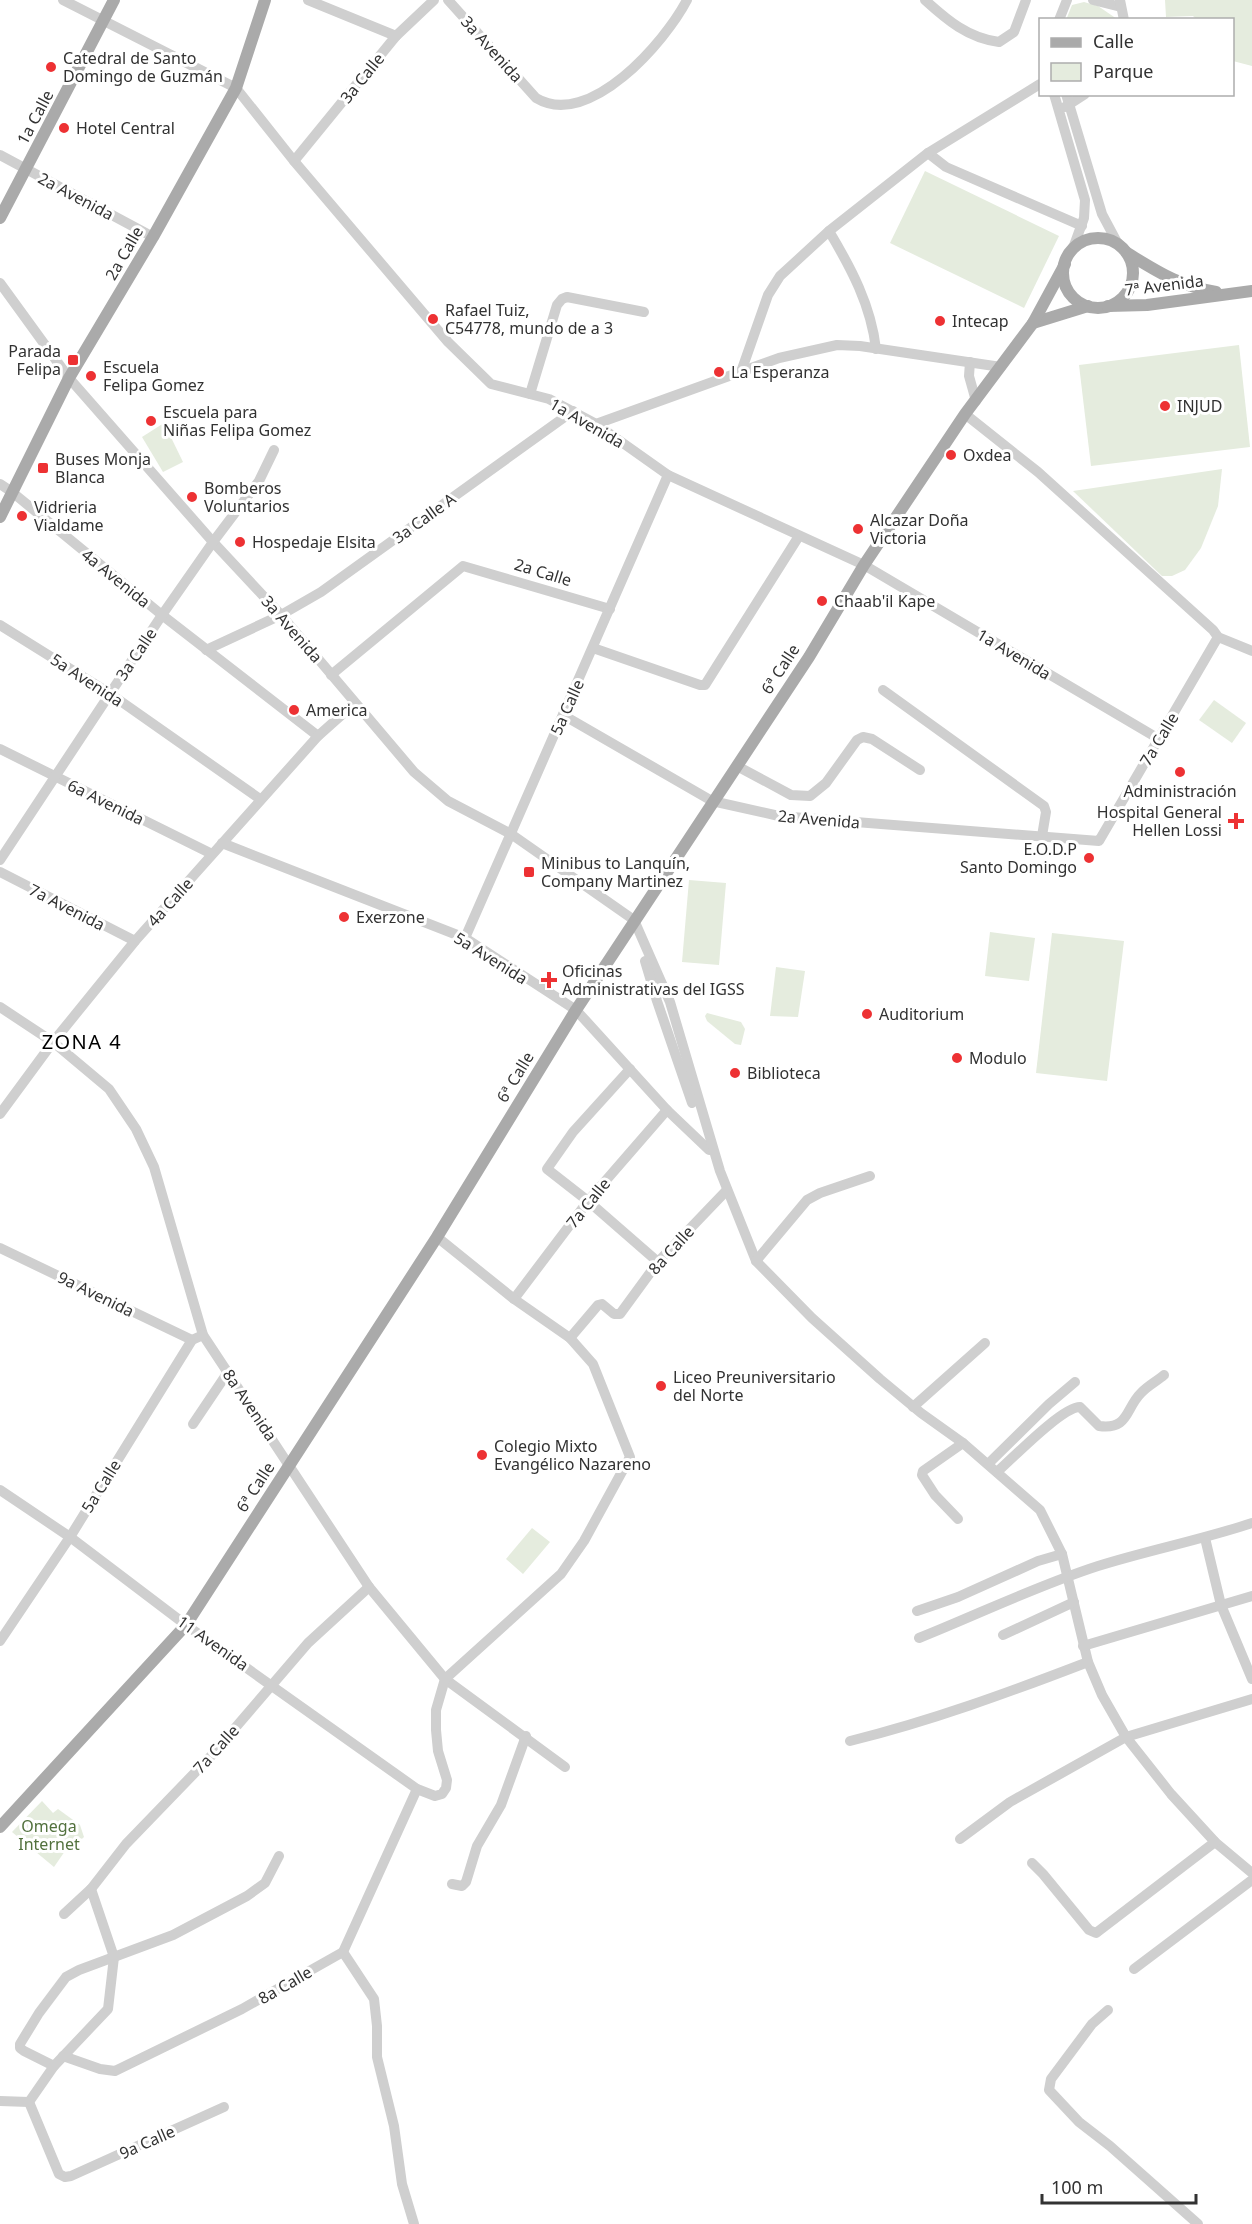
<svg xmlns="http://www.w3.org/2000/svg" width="1252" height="2224" viewBox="0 0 1252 2224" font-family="'Noto Sans',sans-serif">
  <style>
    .green { fill: #e5ecde }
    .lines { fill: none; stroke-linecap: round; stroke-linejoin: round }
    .minor { stroke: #cfcfcf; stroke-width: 10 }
    .major { stroke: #aaa; stroke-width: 12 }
    .poi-dot { fill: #ed3133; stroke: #fff; stroke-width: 2 }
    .labels { text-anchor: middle; stroke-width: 6; stroke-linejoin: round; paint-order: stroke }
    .street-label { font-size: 16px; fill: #323232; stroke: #fff }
    .poi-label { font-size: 16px; fill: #323232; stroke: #fff; text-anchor: start }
    .park-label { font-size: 16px; fill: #52713d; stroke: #fff }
    .quarter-label { font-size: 20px; letter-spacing: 1.5px; fill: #000; stroke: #fff }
  </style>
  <rect width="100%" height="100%" fill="#fff"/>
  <!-- green -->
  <g class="green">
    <polygon points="1165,0 1252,0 1252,66 1233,61 1232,20 1196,19 1193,16 1166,17"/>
    <polygon points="1084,2 1098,6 1117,19 1066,20 1072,5"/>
    <polygon points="925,171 1059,236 1024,308 890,243"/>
    <polygon points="1239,345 1250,447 1091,466 1079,365"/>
    <polygon points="164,423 183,462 163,472 142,437"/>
    <polygon points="1222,469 1218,506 1201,548 1185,570 1172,576 1162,576 1073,491"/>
    <polygon points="1214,700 1246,723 1232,743 1199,720"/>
    <polygon points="689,880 726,883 719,965 682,962"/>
    <polygon points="990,932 1035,938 1029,981 985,976"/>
    <polygon points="1052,933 1124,941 1107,1081 1036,1073"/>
    <polygon points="776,967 805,971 798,1017 770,1016"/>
    <polygon points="707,1013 741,1022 745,1029 741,1045 735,1044 707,1021 705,1016"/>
    <polygon points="532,1528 550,1542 523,1574 506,1559"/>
    <polygon points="42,1801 53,1813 58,1809 80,1825 84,1837 69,1851 65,1851 54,1867 12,1832"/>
  </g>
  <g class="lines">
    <!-- minor -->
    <g class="minor">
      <polyline points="63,0 236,88 294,161 448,342 491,384 549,399 596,424 668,475 864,565 1159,739"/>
      <polyline points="308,0 396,36"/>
      <path d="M448,0l88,98c53,32 129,-56 151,-98"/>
      <path d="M925,0c22,20 43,38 74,42l15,-10 12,-32"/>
      <polyline points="1093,0 1121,7"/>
      <polyline points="1120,0 1124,20"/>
      <polyline points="1059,20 1067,0"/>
      <polyline points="1054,94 1085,200 1084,218 1072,251"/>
      <polyline points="1066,94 1102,214 1118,244"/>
      <polyline points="1065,107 1085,94"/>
      <polyline points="928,153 946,167 1082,226"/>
      <polyline points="0,155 153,237"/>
      <polyline points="294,161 396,36 434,0"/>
      <path d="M829,231c22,37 42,74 47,118"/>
      <polyline points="0,283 69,378 213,542 281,615 414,772 448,801 511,834 634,920"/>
      <polyline points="970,362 969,376 976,401"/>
      <polyline points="741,372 768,295 780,276 829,231 928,153 1040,84"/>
      <polyline points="530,394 557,305 562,299 567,297 644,312"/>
      <polyline points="965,414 1038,472 1213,630 1218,637 1252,651"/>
      <polyline points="596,424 779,358 837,345 860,346 1001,367"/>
      <polyline points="0,484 12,492 162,615 318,736"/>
      <polyline points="0,625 109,693 260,799"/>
      <polyline points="593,648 700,685 705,685 799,536"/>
      <polyline points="206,650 281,615 321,592 573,411"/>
      <polyline points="331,675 463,566 610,609"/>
      <polyline points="883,690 1044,806 1046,812 1042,836"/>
      <polyline points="563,715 712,801 779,816 1099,841 1218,637"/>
      <polyline points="0,749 212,854"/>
      <polyline points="737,766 791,795 810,796 826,783 857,740 863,737 872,739 920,770"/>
      <polyline points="222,843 465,938 576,1010 667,1110 709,1150"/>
      <polyline points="0,860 162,615 213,542 259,481 274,450"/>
      <polyline points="0,872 135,941"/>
      <polyline points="634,920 670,1002 720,1171 756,1261 812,1318 880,1379 921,1413 963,1443 1040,1510 1062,1554 1088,1662 1102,1695 1126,1737 1171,1794 1215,1842 1252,1873"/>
      <polyline points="465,938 668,475"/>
      <polyline points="645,961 657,1001 692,1103"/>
      <polyline points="0,1007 53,1042 109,1089 136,1129 154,1167 203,1335 369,1587 445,1679 565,1767"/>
      <polyline points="630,1069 573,1132 547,1169 588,1201 658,1262"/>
      <polyline points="0,1114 53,1042 135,941 318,736 355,703"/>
      <polyline points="0,1248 192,1340"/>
      <polyline points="756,1261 807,1200 820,1193 870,1176"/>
      <polyline points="514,1299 588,1201 667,1110"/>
      <polyline points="570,1338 598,1305 602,1304 614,1314 620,1314 658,1262 727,1190"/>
      <polyline points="913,1407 985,1343"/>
      <polyline points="193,1424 228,1372"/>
      <polyline points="988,1464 1049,1404 1075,1382"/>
      <path d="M997,1472c16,-14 65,-65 83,-65l19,19c30,4 26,-17 42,-33 6,-7 16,-12 23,-18"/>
      <polyline points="0,1490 70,1537 186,1625 417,1789 435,1796 442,1794 446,1788 447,1780 438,1751 436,1730 436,1710 445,1679 561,1574 584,1541 630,1457 593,1364 570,1338 514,1299 437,1237"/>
      <polyline points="958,1519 935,1495 922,1475 923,1471 963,1443"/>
      <polyline points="1205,1538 1221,1605 1252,1679"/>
      <polyline points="917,1611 958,1597 1038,1561 1062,1554"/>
      <polyline points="1003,1635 1074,1602"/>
      <path d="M919,1638c60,-24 117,-52 179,-72 51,-16 103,-26 154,-43"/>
      <polyline points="0,1641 70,1537 192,1340 203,1335"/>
      <polyline points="1083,1646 1252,1596"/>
      <path d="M850,1741c81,-20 160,-49 238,-79"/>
      <polyline points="960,1839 1010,1802 1126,1737 1252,1699"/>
      <polyline points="1032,1863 1043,1874 1089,1930 1096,1933 1215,1842"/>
      <polyline points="452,1884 462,1886 466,1882 477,1846 501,1805 526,1736"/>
      <polyline points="64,1914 91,1889 126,1844 211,1756 308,1643 369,1587"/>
      <polyline points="343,1952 374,1999 377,2026 377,2057 394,2126 402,2184 414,2224"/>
      <polyline points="1134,1969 1252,1880"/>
      <polyline points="1108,2010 1092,2024 1051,2079 1049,2090 1079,2122 1110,2146 1198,2224"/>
      <polyline points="63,2056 100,2069 115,2071 242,2009 343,1952 417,1789"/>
      <polyline points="54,2066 24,2051 20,2048 20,2044 39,2013 66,1977 79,1970 173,1935 247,1896 265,1883 279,1856"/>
      <polyline points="0,2101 29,2102"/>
      <polyline points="29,2102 59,2174 65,2177 71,2176 224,2107"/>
      <polyline points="29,2102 54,2066 108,2009 114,1957 91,1889"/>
    </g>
    <!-- major -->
    <g class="major">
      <polyline points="0,218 114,0"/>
      <circle cx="1098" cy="273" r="35"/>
      <path d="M1127,253c33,20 50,32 89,39"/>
      <polyline points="1108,306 1147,305 1252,291"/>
      <polyline points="1033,323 1088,306"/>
      <polyline points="0,517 69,378 153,237 236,88 265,0"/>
      <polyline points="0,1827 186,1625 437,1237 576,1010 809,657 864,565 965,414 1033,323 1065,264"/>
    </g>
  </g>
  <!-- markers -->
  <g class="poi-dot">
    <circle cx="51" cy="67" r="6"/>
    <circle cx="64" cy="128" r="6"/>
    <circle cx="433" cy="319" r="6"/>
    <circle cx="940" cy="321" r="6"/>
    <rect x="67" y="354" width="12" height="12" rx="3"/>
    <circle cx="719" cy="372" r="6"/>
    <circle cx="91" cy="376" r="6"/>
    <circle cx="1165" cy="406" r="6"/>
    <circle cx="151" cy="421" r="6"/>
    <circle cx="951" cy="455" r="6"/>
    <rect x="37" y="462" width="12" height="12" rx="3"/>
    <circle cx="192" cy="497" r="6"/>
    <circle cx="22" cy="516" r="6"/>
    <circle cx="858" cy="529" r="6"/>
    <circle cx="240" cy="542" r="6"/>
    <circle cx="822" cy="601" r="6"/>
    <circle cx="294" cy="710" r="6"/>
    <circle cx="1180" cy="772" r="6"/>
    <path d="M1233 812h6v6h6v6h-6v6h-6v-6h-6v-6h6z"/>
    <circle cx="1089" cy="858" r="6"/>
    <rect x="523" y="866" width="12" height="12" rx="3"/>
    <circle cx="344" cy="917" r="6"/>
    <path d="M546 971h6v6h6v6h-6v6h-6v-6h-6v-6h6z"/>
    <circle cx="867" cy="1014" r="6"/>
    <circle cx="957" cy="1058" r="6"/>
    <circle cx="735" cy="1073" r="6"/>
    <circle cx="661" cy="1386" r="6"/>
    <circle cx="482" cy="1455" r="6"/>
  </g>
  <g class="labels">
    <!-- street labels -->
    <g class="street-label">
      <text transform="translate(492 49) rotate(48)" y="6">3a Avenida</text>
      <text transform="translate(362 78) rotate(-51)" y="6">3a Calle</text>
      <text transform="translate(35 117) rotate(-62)" y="6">1a Calle</text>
      <text transform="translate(76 196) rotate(28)" y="6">2a Avenida</text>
      <text transform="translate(124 253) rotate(-60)" y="6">2a Calle</text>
      <text transform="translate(1164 285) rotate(-7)" y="6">7ª Avenida</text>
      <text transform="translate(587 423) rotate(30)" y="6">1a Avenida</text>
      <text transform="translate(424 518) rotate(-36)" y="6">3a Calle A</text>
      <text transform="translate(543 572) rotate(17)" y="6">2a Calle</text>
      <text transform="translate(116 578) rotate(39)" y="6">4a Avenida</text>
      <text transform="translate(292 629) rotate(49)" y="6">3a Avenida</text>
      <text transform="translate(136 654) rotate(-56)" y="6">3a Calle</text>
      <text transform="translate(1014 654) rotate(31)" y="6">1a Avenida</text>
      <text transform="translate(780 669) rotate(-57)" y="6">6ª Calle</text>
      <text transform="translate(87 680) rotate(33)" y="6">5a Avenida</text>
      <text transform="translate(567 707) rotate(-66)" y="6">5a Calle</text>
      <text transform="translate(1159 739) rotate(-59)" y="6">7a Calle</text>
      <text transform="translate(106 802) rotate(26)" y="6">6a Avenida</text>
      <text transform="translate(819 819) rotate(5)" y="6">2a Avenida</text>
      <text transform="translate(170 902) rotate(-48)" y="6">4a Calle</text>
      <text transform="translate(67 907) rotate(27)" y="6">7a Avenida</text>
      <text transform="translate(491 958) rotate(32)" y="6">5a Avenida</text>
      <text transform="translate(515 1077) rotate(-59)" y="6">6ª Calle</text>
      <text transform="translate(588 1203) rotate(-51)" y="6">7a Calle</text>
      <text transform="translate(671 1250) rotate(-48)" y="6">8a Calle</text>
      <text transform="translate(96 1294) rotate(26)" y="6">9a Avenida</text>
      <text transform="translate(250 1405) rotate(56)" y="6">8a Avenida</text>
      <text transform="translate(101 1486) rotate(-58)" y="6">5a Calle</text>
      <text transform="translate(255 1487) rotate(-57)" y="6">6ª Calle</text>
      <text transform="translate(213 1643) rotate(35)" y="6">11 Avenida</text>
      <text transform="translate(216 1749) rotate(-48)" y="6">7a Calle</text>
      <text transform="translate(285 1985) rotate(-30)" y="6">8a Calle</text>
      <text transform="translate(147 2142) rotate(-24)" y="6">9a Calle</text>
    </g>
    <!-- poi labels -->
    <g class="poi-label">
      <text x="63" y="64">Catedral de Santo<tspan x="63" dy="18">Domingo de Guzmán</tspan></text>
      <text x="76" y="134">Hotel Central</text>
      <text x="445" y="316">Rafael Tuiz,<tspan x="445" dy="18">C54778, mundo de a 3</tspan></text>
      <text x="952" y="327">Intecap</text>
      <text x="61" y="357" text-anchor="end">Parada<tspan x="61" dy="18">Felipa</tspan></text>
      <text x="103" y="373">Escuela<tspan x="103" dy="18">Felipa Gomez</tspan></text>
      <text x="731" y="378">La Esperanza</text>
      <text x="1177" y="412">INJUD</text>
      <text x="163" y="418">Escuela para<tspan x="163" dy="18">Niñas Felipa Gomez</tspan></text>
      <text x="963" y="461">Oxdea</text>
      <text x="55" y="465">Buses Monja<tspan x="55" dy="18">Blanca</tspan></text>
      <text x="204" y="494">Bomberos<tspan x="204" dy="18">Voluntarios</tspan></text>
      <text x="34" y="513">Vidrieria<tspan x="34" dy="18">Vialdame</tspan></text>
      <text x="870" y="526">Alcazar Doña<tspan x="870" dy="18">Victoria</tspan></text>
      <text x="252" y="548">Hospedaje Elsita</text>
      <text x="834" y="607">Chaab'il Kape</text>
      <text x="306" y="716">America</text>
      <text x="1180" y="797" text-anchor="middle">Administración</text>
      <text x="1222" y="818" text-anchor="end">Hospital General<tspan x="1222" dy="18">Hellen Lossi</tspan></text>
      <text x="1077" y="855" text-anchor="end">E.O.D.P<tspan x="1077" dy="18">Santo Domingo</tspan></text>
      <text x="541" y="869">Minibus to Lanquín,<tspan x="541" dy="18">Company Martinez</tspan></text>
      <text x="356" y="923">Exerzone</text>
      <text x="562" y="977">Oficinas<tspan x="562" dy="18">Administrativas del IGSS</tspan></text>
      <text x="879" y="1020">Auditorium</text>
      <text x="969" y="1064">Modulo</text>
      <text x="747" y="1079">Biblioteca</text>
      <text x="673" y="1383">Liceo Preuniversitario<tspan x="673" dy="18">del Norte</tspan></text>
      <text x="494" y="1452">Colegio Mixto<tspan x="494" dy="18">Evangélico Nazareno</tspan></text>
    </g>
    <!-- park labels -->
    <g class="park-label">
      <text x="49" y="1832">Omega<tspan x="49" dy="18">Internet</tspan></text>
    </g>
    <!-- quarter labels -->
    <g class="quarter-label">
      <text x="82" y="1049">ZONA 4</text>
    </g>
  </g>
  <!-- legend -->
  <rect x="1039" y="18" width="195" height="78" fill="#ffffff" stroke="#adadad" stroke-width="1.5"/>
  <rect x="1051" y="38" width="30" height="9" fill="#aaaaaa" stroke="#adadad" stroke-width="1.5"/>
  <text x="1093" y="48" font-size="18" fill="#323232">Calle</text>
  <rect x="1051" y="63" width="30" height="18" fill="#e5ecde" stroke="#adadad" stroke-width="1.5"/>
  <text x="1093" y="78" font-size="18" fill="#323232">Parque</text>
  <!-- scale -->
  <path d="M1042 2194v9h154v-9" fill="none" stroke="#323232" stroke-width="3"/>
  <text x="1051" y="2194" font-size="18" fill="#323232" stroke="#ffffff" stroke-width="4.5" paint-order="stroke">100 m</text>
</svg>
